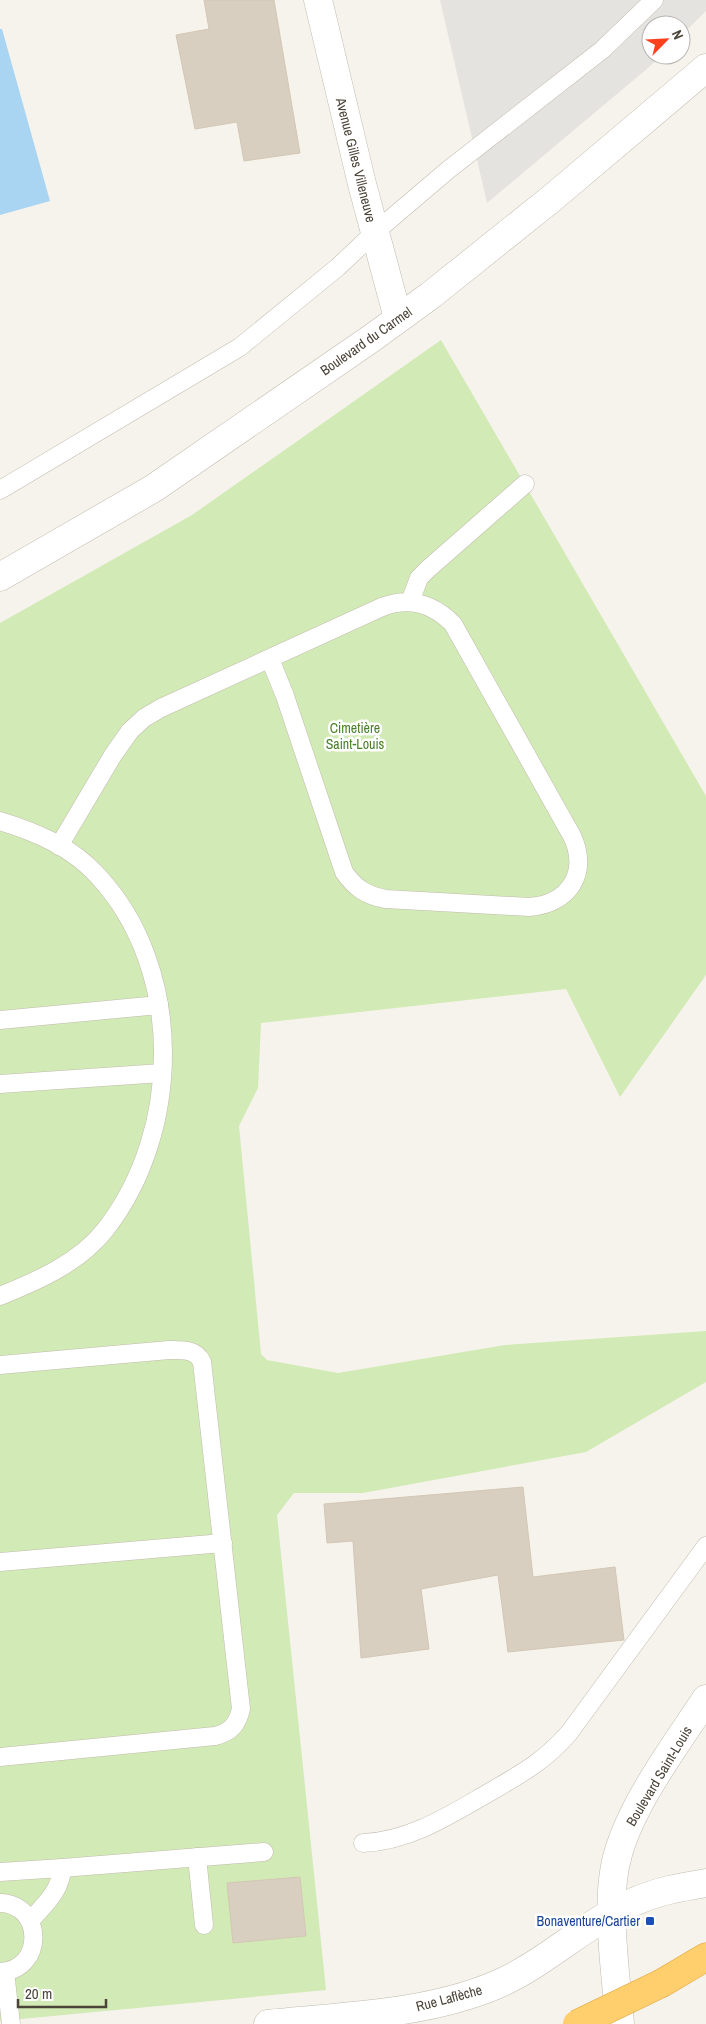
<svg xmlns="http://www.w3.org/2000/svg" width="706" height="2024" viewBox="0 0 706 2024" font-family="'Archivo Narrow',sans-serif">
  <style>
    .green { fill: #d2eab5 }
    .parking { fill: #e5e3e0 }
    .water { fill: #a9d4f2 }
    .building { fill: #d8cfc1; stroke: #d3c7b4 }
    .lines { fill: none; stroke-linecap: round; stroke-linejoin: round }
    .service-casing { stroke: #c2bbae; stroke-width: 19 }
    .minor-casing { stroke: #c2bbae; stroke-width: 29 }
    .tertiary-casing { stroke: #c2bbae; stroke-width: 29 }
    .motorway-casing { stroke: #e0a43c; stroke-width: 29 }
    .service { stroke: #fff; stroke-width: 18 }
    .minor { stroke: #fff; stroke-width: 28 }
    .tertiary { stroke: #fff; stroke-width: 28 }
    .motorway { stroke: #ffcf6e; stroke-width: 28 }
    .motorway-bridge-casing { stroke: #e0a43c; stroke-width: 29; stroke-linecap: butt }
    .motorway-bridge { stroke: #ffcf6e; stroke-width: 28 }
    .transit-dot { fill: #1a4fb4; stroke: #fff; stroke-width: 2 }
    .labels { text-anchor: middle; stroke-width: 5; stroke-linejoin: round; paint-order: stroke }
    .street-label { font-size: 14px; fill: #4b4439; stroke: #fff }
    .park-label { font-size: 14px; fill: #4a7f2a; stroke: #fff }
    .transit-label { font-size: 14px; fill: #164399; stroke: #fff; text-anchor: end }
  </style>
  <rect width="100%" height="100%" fill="#f6f3ec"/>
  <!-- green -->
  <polygon class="green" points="441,340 706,796 706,975 620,1097 566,989 261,1023 258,1088 239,1126 261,1354 267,1360 338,1373 505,1345 706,1331 706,1382 586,1452 363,1493 294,1493 277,1515 326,1990 0,2021 0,623 192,515"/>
  <!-- parking -->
  <polygon class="parking" points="440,0 706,0 706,11 681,36 681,25 651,25 651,55 662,55 648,68 487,203"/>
  <!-- water -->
  <polygon class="water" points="0,29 2,29 50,201 0,215"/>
  <!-- building -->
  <g class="building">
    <polygon points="204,0 274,0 300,153 244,161 237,122 195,129 176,35 209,29"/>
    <polygon points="523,1487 533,1577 615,1567 624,1640 508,1652 498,1575 421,1589 429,1649 361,1658 353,1541 327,1543 324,1504"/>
    <polygon points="300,1877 306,1936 233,1943 227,1883"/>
  </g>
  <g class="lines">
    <!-- service casing -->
    <g class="service-casing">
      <g id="service">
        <polyline points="0,490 240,347 338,267 374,233 448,170 602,50 654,0"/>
        <polyline points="410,602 419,578 428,569 525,484"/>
        <path d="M0,821c36,11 72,26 98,55 87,94 84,256 7,354 -26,33 -68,51 -105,66"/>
        <path d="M59,846l54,-91 17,-24 14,-13 17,-10 221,-101c27,-10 50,-4 71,17l119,212c17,36 -2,68 -43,71l-143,-8c-19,-3 -31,-11 -42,-27l-59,-176 -15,-37"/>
        <polyline points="0,1020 159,1005"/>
        <polyline points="0,1084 162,1073"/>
        <path d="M0,1365l169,-15c13,0 27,-1 33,12l39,347c-4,16 -10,23 -26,27l-215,21"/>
        <polyline points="0,1562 223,1543"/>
        <path d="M363,1843c45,-2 82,-25 120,-47 34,-20 60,-33 86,-63l137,-187"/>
        <polyline points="197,1857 204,1925"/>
        <polyline points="0,1872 62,1868 264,1852"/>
        <path d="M0,1903c44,1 45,67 0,69"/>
        <path d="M30,1921c14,-16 31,-30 32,-53"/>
        <polyline points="5,1972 11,2024"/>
      </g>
    </g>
    <!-- minor casing -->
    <g class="minor-casing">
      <g id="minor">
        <polyline points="318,0 362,184 398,318"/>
        <path d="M268,2024c76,-8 156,-9 228,-39 51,-22 90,-63 140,-84 22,-10 46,-14 70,-18"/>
      </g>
    </g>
    <!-- tertiary casing -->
    <g class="tertiary-casing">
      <g id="tertiary">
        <polyline points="0,577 154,488 372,338 431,295 551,199 706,68"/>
        <path d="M620,2024c-4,-50 -16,-123 -2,-170 14,-51 59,-111 88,-155"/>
      </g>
    </g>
    <!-- motorway casing -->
    <g class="motorway-casing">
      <polyline id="motorway" points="662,1983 706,1957"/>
    </g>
    <!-- service -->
    <use href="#service" class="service"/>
    <!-- minor -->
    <use href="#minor" class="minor"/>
    <!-- tertiary -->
    <use href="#tertiary" class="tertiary"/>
    <!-- motorway -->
    <use href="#motorway" class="motorway"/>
    <!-- motorway-bridge casing -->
    <g class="motorway-bridge-casing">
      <polyline id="motorway-bridge" points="577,2024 662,1983"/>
    </g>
    <!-- motorway-bridge -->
    <use href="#motorway-bridge" class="motorway-bridge"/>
  </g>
  <!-- markers -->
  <rect class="transit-dot" x="645" y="1916" width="10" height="10" rx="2.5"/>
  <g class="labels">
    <!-- street labels -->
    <g class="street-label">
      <text transform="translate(356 160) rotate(76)" y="5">Avenue Gilles Villeneuve</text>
      <text transform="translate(366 341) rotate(-35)" y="5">Boulevard du Carmel</text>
      <text transform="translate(659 1776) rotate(-59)" y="5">Boulevard Saint-Louis</text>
      <text transform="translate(449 1998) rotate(-15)" y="5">Rue Laflèche</text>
    </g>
    <!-- park labels -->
    <g class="park-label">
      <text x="355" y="733">Cimetière<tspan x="355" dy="16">Saint-Louis</tspan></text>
    </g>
    <!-- transit labels -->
    <g class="transit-label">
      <text x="640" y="1926">Bonaventure/Cartier</text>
    </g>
  </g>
  <!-- north arrow -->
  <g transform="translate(666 40) rotate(66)"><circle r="24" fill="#ffffff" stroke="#b7b4b0"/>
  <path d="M0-4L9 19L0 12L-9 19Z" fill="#fc3f1d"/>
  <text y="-8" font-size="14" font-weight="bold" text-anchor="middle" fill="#4b4439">N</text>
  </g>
  <!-- scale -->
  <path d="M18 1999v8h88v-8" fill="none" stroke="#4b4439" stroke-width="2.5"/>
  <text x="25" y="1999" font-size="15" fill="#4b4439" stroke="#ffffff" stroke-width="4" paint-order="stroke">20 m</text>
</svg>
